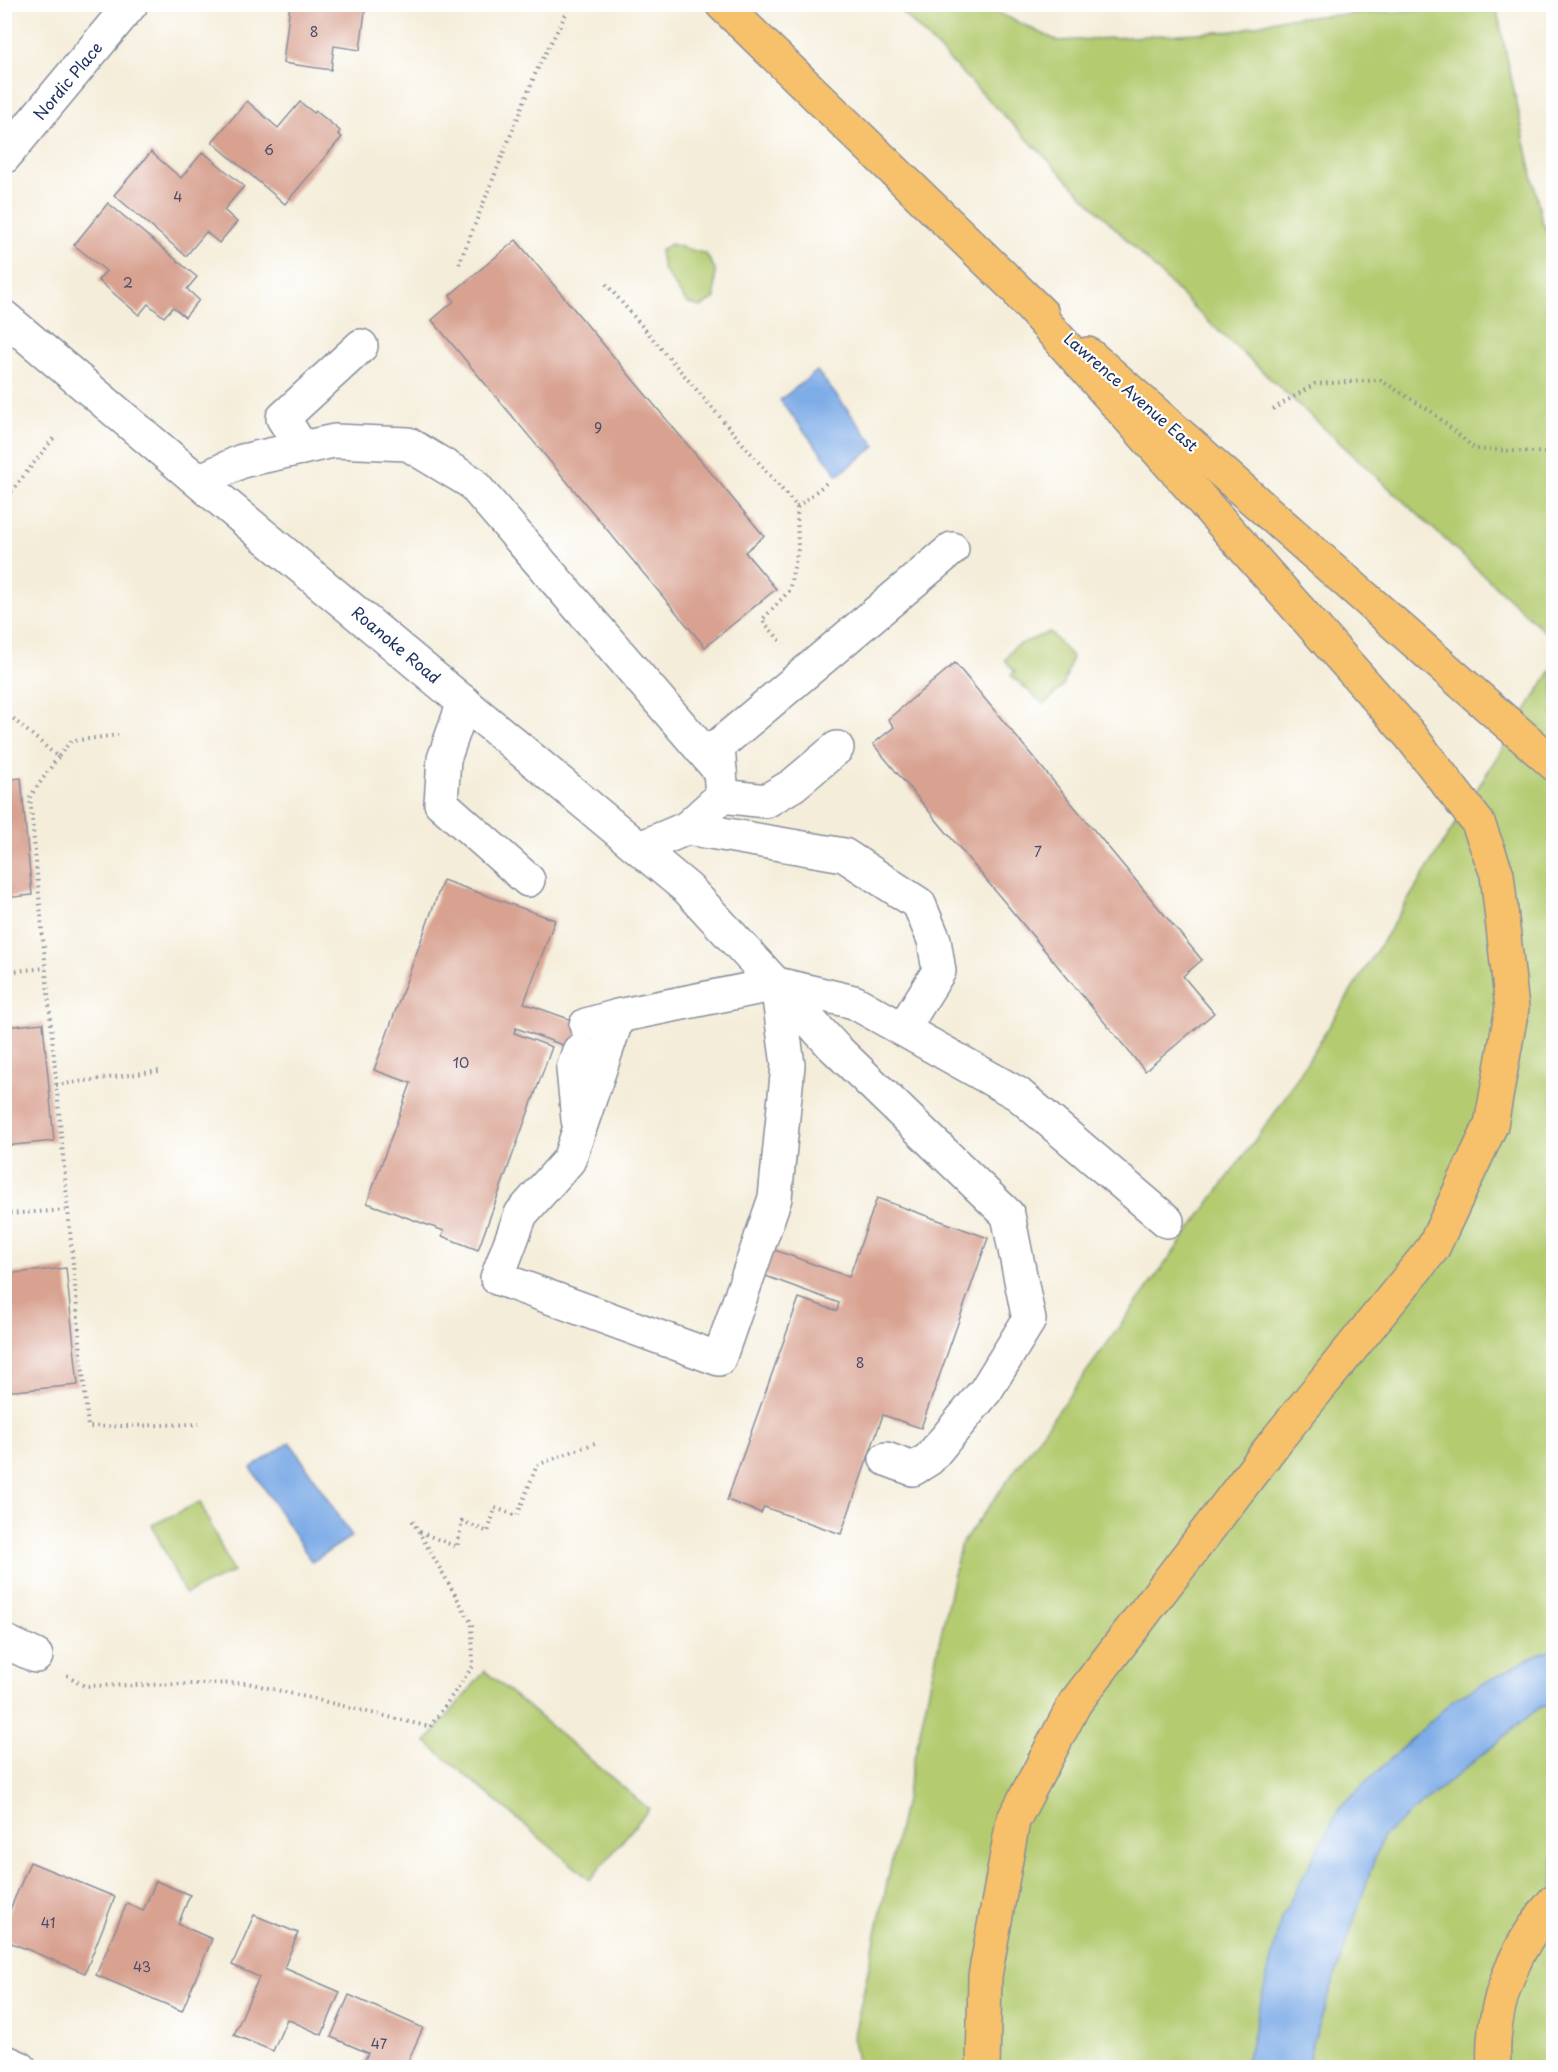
<svg xmlns="http://www.w3.org/2000/svg" width="1558" height="2072" viewBox="0 0 1558 2072" font-family="'Playpen Sans',sans-serif">
  <style>
    .green { fill: #b4cb70; stroke: #687d67; stroke-width: 1.5 }
    .water { fill: #7eace7; stroke: #4c6ea2; stroke-width: 1.5 }
    .building { fill: #d8a190 }
    .lines { fill: none; stroke-linecap: round; stroke-linejoin: round }
    .minor-casing { stroke: #888e9c; stroke-width: 36 }
    .major-casing { stroke: #888e9c; stroke-width: 36 }
    .highway-casing { stroke: #888e9c; stroke-width: 36 }
    .path { stroke: #888e9c; stroke-width: 4; stroke-dasharray: 1.5 4.5; stroke-linecap: butt }
    .minor { stroke: #fff; stroke-width: 33 }
    .major { stroke: #f6c16b; stroke-width: 33 }
    .highway { stroke: #f6c16b; stroke-width: 33 }
    .labels { text-anchor: middle; stroke-width: 4.5; stroke-linejoin: round; paint-order: stroke }
    .number-label { font-size: 14px; fill: #4a4c6a }
    .street-label { font-size: 16px; fill: #1b2f5e; stroke: #fff }
  </style>
  <rect width="100%" height="100%" fill="#fff"/>
  <filter id="ink" filterUnits="userSpaceOnUse"><feTurbulence type="fractalNoise" baseFrequency=".0167" numOctaves="2"/><feDisplacementMap in="SourceGraphic" scale="12" xChannelSelector="R" yChannelSelector="G"/><feConvolveMatrix kernelMatrix="1 2 1 2 8 2 1 2 1" color-interpolation-filters="sRGB"/></filter>
  <filter id="wash" filterUnits="userSpaceOnUse"><feTurbulence type="fractalNoise" baseFrequency=".008" numOctaves="4" result="noise"/><feDisplacementMap in="SourceGraphic" scale="24" xChannelSelector="R" yChannelSelector="G"/><feGaussianBlur stdDeviation="1.35" result="paint"/><feColorMatrix in="noise" values="0 0 0 0 0 0 0 0 0 0 0 0 0 0 0 0 0 1.4 0 .05"/><feComposite in="paint" operator="in"/></filter>
  <g filter="url(#wash)">
    <rect width="100%" height="100%" fill="#f4edd9"/>
    <!-- green -->
    <g class="green">
      <polygon points="895,5 982,5 1058,41 1235,31 1284,18 1496,6 1542,222 1553,240 1553,639 1199,313"/>
      <polygon points="670,244 706,254 715,269 715,298 701,307 687,303 663,269 660,251"/>
      <polygon points="1050,632 1072,657 1063,686 1044,705 1011,675 1015,672 1005,660 1015,646"/>
      <polygon points="1553,667 1553,2067 858,2068 853,2040 960,1546 1279,1107"/>
      <polygon points="200,1502 233,1572 185,1594 152,1525"/>
      <polygon points="485,1671 649,1809 590,1880 426,1742"/>
    </g>
    <!-- water -->
    <g class="water">
      <polygon points="817,371 876,446 838,475 780,400"/>
      <polygon points="290,1442 352,1536 312,1562 251,1468"/>
      <polygon points="1553,1649 1553,1705 1540,1707 1382,1837 1310,2052 1310,2067 1245,2067 1281,1918 1341,1806 1454,1699 1538,1654"/>
    </g>
    <g id="blocks">
      <!-- building -->
      <g class="building">
        <polygon points="290,4 366,4 360,50 334,46 331,70 283,63"/>
        <polygon points="247,101 278,128 300,102 314,113 316,111 340,131 338,134 342,137 285,204 212,142"/>
        <polygon points="151,152 181,178 203,152 244,186 224,210 237,222 219,243 206,232 186,256 114,195"/>
        <polygon points="108,203 197,277 187,289 199,300 185,317 173,307 164,317 148,304 139,315 98,280 106,271 74,245"/>
        <polygon points="516,240 764,536 745,552 776,589 705,647 432,320 454,301 450,295"/>
        <polygon points="955,663 1202,960 1183,976 1214,1013 1145,1071 873,744 894,727 888,719"/>
        <polygon points="21,778 32,895 4,898 4,780"/>
        <polygon points="443,880 555,920 524,1003 603,1031 593,1056 516,1028 514,1033 552,1047 478,1250 442,1236 444,1231 367,1203 411,1083 374,1070"/>
        <polygon points="43,1023 54,1141 4,1146 4,1027"/>
        <polygon points="877,1198 988,1238 921,1428 883,1415 841,1534 764,1507 761,1513 727,1500 799,1298 837,1311 839,1303 763,1275 772,1249 849,1277"/>
        <polygon points="66,1268 78,1385 4,1392 4,1274"/>
        <polygon points="30,1862 115,1897 85,1973 4,1940 4,1924"/>
        <polygon points="156,1881 190,1895 178,1924 212,1939 182,2011 96,1975 127,1903 143,1911"/>
        <polygon points="254,1915 298,1933 284,1968 340,1992 322,2035 287,2019 273,2051 234,2035 259,1977 232,1965"/>
        <polygon points="349,1995 423,2028 405,2068 361,2068 368,2053 331,2037"/>
      </g>
    </g>
  </g>
  <g filter="url(#ink)">
    <use href="#blocks" fill-opacity="0" stroke="#888e9c" stroke-width="1.5"/>
    <g class="lines">
      <!-- minor casing -->
      <g class="minor-casing">
        <g id="minor">
          <polyline points="4,157 131,4"/>
          <polyline points="4,317 229,507 688,889 834,1047 1008,1215 1029,1320 986,1390 929,1459 913,1469 886,1459"/>
          <polyline points="302,448 283,418 361,346"/>
          <polyline points="199,481 242,461 334,441 408,444 471,482 720,771"/>
          <polyline points="464,702 444,759 441,803 528,880"/>
          <polyline points="722,796 766,801 793,785 837,748"/>
          <polyline points="687,828 722,796 718,746 952,549"/>
          <polyline points="640,848 687,828 844,855 919,904 934,940 939,971 903,1029"/>
          <polyline points="777,984 788,1065 775,1198 719,1359 497,1278 521,1214 569,1160 618,1016 777,984 854,1002 1018,1094 1167,1221"/>
          <polyline points="586,1025 618,1016"/>
          <polyline points="578,1120 573,1069 579,1051"/>
          <polyline points="4,1641 36,1656"/>
          <polyline points="4,2061 20,2068"/>
        </g>
      </g>
      <!-- major casing -->
      <g class="major-casing">
        <g id="major">
          <polyline points="722,4 1042,314"/>
          <polyline points="1088,354 1554,764"/>
        </g>
      </g>
      <!-- highway casing -->
      <g class="highway-casing">
        <g id="highway">
          <polyline points="983,2068 985,1976 1013,1821 1075,1703 1279,1437 1433,1248 1491,1125 1512,1008 1497,874 1478,823 1409,734 1021,296"/>
          <path d="M1494,2068c-4,-63 20,-120 60,-167"/>
        </g>
      </g>
      <!-- path -->
      <g class="path">
        <polyline points="459,264 536,72 571,4"/>
        <polyline points="606,284 797,507 798,549 789,591 762,620 783,644"/>
        <polyline points="1273,409 1315,384 1380,380 1432,412 1475,449 1554,453"/>
        <polyline points="4,501 56,435"/>
        <polyline points="797,507 829,481"/>
        <polyline points="4,711 58,757 71,741 118,735"/>
        <polyline points="58,757 30,797 88,1427 199,1424"/>
        <polyline points="4,972 46,968"/>
        <polyline points="56,1085 159,1071"/>
        <polyline points="4,1214 68,1210"/>
        <polyline points="420,1532 457,1547 462,1521 488,1532 495,1508 517,1516 537,1465 595,1443"/>
        <polyline points="67,1675 84,1686 248,1683 430,1727 473,1666 472,1624 412,1520"/>
      </g>
      <!-- minor -->
      <use href="#minor" class="minor"/>
      <!-- major -->
      <use href="#major" class="major"/>
      <!-- highway -->
      <use href="#highway" class="highway"/>
    </g>
  </g>
  <g class="labels">
    <!-- number labels -->
    <g class="number-label">
      <text x="314" y="37">8</text>
      <text x="269" y="155">6</text>
      <text x="178" y="202">4</text>
      <text x="128" y="288">2</text>
      <text x="598" y="433">9</text>
      <text x="1038" y="857">7</text>
      <text x="461" y="1068">10</text>
      <text x="860" y="1368">8</text>
      <text x="48" y="1928">41</text>
      <text x="142" y="1972">43</text>
      <text x="379" y="2049">47</text>
    </g>
    <!-- street labels -->
    <g class="street-label">
      <text transform="translate(68 81) rotate(-50)" y="6">Nordic Place</text>
      <text transform="translate(1131 392) rotate(41)" y="6">Lawrence Avenue East</text>
      <text transform="translate(396 645) rotate(40)" y="6">Roanoke Road</text>
    </g>
  </g>
  <!-- margin -->
  <rect width="1558" height="2072" fill="none" stroke="#fff" stroke-width="24"/>
</svg>
